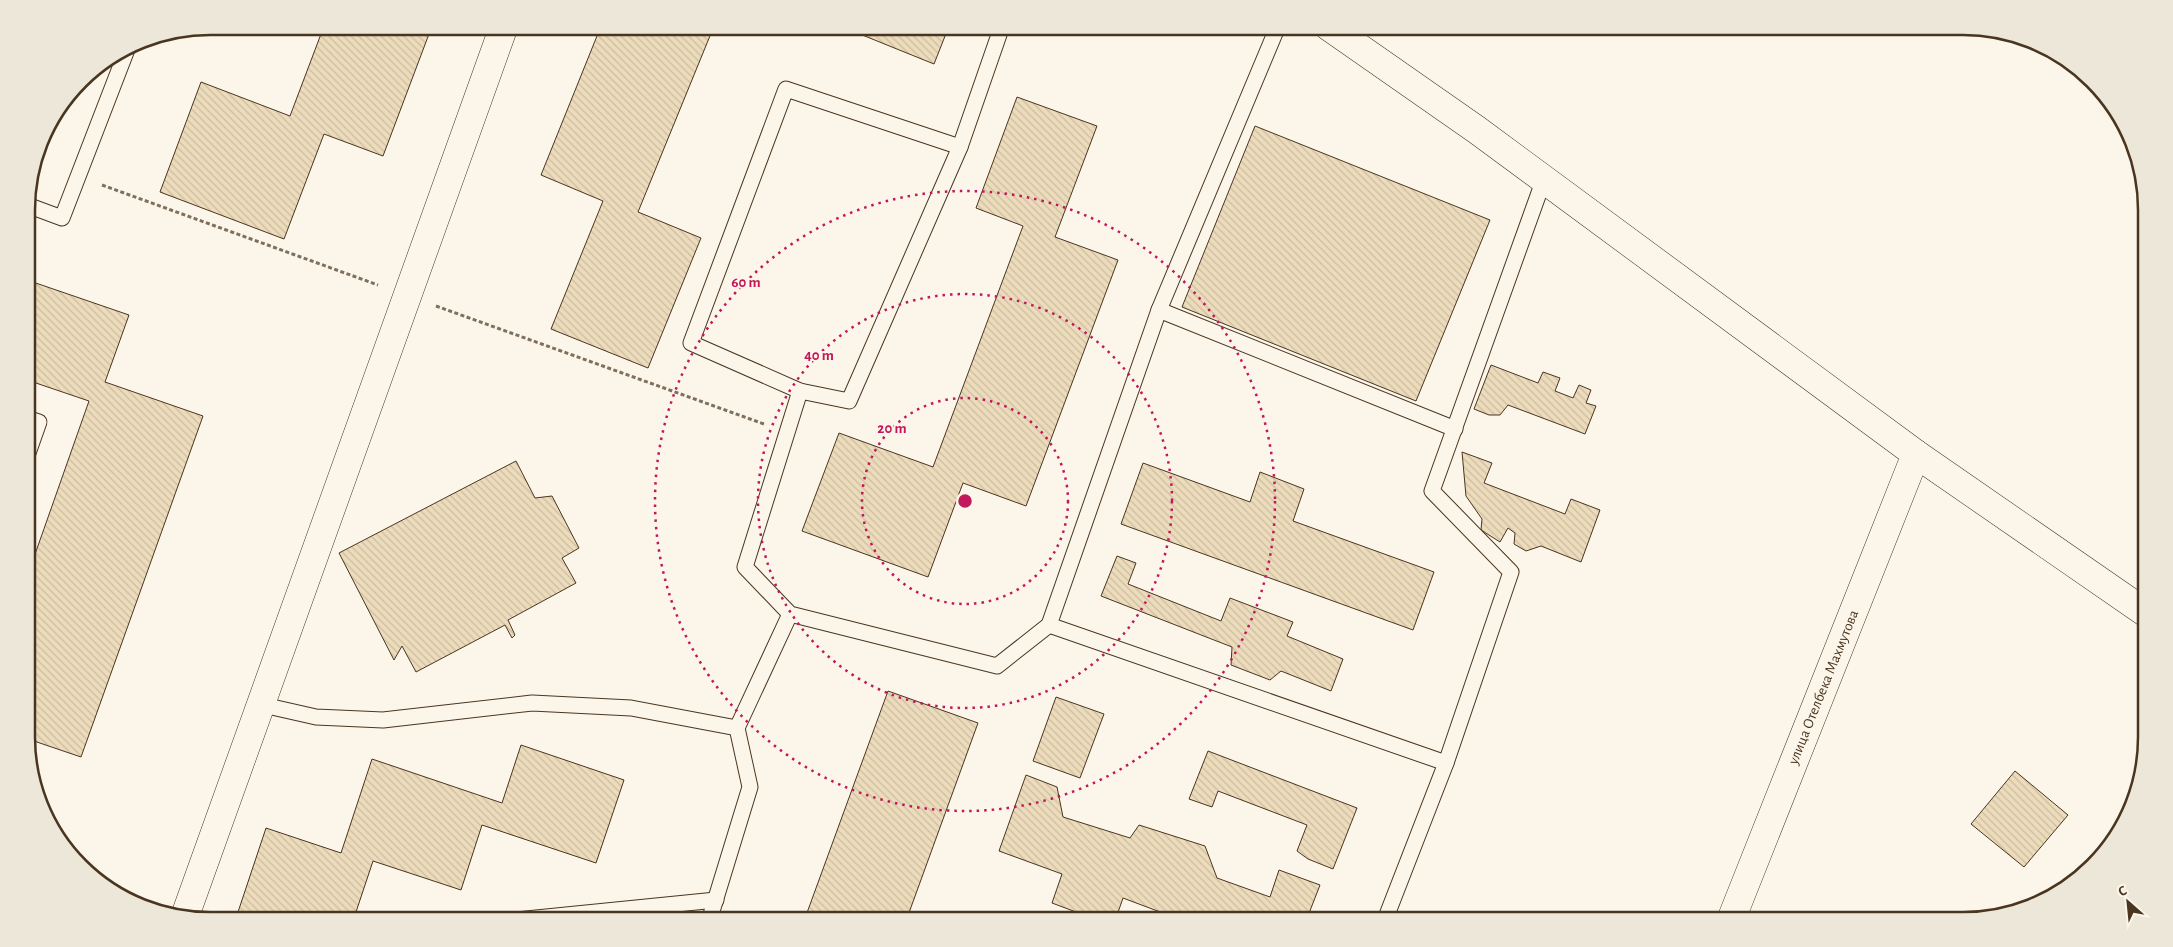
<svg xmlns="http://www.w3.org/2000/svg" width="2173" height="947" viewBox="0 0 2173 947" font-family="'Alegreya Sans',sans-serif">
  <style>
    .building { fill: url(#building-back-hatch); stroke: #4a3520 }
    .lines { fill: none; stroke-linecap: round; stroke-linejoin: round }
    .service-casing { stroke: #4a3520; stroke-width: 17 }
    .minor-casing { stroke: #4a3520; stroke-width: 29 }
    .tertiary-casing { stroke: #4a3520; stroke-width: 29 }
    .path { stroke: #7f6f5c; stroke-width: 3; stroke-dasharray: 4 2.5; stroke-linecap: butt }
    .service { stroke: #fbf6e9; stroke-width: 15 }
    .minor { stroke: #fbf6e9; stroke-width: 28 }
    .tertiary { stroke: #fbf6e9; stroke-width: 28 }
    .ring { fill: none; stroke: #c2185b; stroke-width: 2.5; stroke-dasharray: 2.5 5 }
    .labels { text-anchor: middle; stroke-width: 4; stroke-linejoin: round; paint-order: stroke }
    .street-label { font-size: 15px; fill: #4a3520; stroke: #fbf6e9 }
    .rim { fill: none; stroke: #4a3520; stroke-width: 2.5 }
    .centre { fill: #c2185b; stroke: #fbf6e9; stroke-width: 2.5 }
    .ring-label { font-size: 15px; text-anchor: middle; font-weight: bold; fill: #c2185b; stroke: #fbf6e9; stroke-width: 4; stroke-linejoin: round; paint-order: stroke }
  </style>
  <defs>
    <pattern id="building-back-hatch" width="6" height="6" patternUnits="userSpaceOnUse" patternTransform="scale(1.25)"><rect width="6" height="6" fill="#ecdcbc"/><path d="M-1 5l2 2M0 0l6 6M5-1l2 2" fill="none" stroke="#ccbda1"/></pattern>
  </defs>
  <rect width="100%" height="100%" fill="#fbf6e9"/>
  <!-- building -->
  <g class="building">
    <polygon points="324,26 432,26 383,156 324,134 284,239 160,192 201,82 290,116"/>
    <polygon points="601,26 714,26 638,212 701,238 648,368 551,329 603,201 541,175"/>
    <polygon points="840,26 949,26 934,64"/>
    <polygon points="1017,97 1097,126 1055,237 1118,260 1026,506 963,483 928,577 802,531 839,433 933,467 1023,226 976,208"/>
    <polygon points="1255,126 1490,220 1416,401 1182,307"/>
    <polygon points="27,280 129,315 105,382 203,416 81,757 28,739 27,577 89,401 27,380"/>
    <polygon points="1491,365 1538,383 1543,372 1560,378 1555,391 1573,398 1579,385 1591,390 1586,403 1596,406 1585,434 1508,405 1500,415 1489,415 1474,409"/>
    <polygon points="1462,452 1492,463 1484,483 1565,514 1571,499 1600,510 1581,562 1541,546 1526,551 1514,544 1515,533 1508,528 1500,542 1481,530 1482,519 1466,496"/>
    <polygon points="516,461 535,498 552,496 579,548 562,558 576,583 508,620 515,635 512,638 505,625 416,672 402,646 394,660 339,553"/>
    <polygon points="1143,463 1250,502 1260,472 1304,489 1293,521 1434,572 1413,630 1121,524"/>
    <polygon points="1117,556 1136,563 1128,584 1221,621 1230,598 1293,622 1287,636 1343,659 1331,691 1281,671 1270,680 1231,665 1232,647 1101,596"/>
    <polygon points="888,691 978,723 906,921 804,921"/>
    <polygon points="1056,697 1104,714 1080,778 1033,761"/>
    <polygon points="521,745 624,780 596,863 482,825 461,890 373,861 353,921 235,921 266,828 341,853 372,759 502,803"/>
    <polygon points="1208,751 1357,808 1333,869 1308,859 1297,851 1307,825 1218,791 1212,807 1189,799"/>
    <polygon points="2015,771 2068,815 2024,867 1971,824"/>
    <polygon points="1026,775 1057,787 1063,817 1130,838 1139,825 1205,846 1217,878 1270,897 1279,870 1320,885 1306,921 1184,921 1123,898 1115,921 1100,921 1052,903 1062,874 999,851"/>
    <polygon points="2110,846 2065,890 2061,892"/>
  </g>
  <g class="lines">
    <!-- service casing -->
    <g class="service-casing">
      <g id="service">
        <polygon points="786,89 960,147 849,401 800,391 691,343"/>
        <polyline points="960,147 1002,26"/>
        <polyline points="27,205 62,218 128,47"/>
        <polyline points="1159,310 1455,429"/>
        <polyline points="800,391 745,567 790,614 997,666 1049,625 1159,310 1278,26"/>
        <polyline points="27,418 39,422 27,456"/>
        <polyline points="1049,625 1446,763"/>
        <polyline points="263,705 316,717 383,720 532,703 631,708 737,728"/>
        <polyline points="1385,920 1446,763 1511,572 1432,491 1544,179"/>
        <polyline points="507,921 716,900"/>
        <polyline points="709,921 750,787 737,728 790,614"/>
      </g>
    </g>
    <!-- minor casing -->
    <g class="minor-casing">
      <g id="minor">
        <polyline points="185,916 504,26"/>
        <polyline points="1731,920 1916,454"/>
      </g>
    </g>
    <!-- tertiary casing -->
    <g class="tertiary-casing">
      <polyline id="tertiary" points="1328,26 1477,130 1916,454 2146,613"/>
    </g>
    <!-- path -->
    <g class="path">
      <polyline points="102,185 378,285"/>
      <polyline points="436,306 764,424"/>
    </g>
    <!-- service -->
    <use href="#service" class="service"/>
    <!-- minor -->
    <use href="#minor" class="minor"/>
    <!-- tertiary -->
    <use href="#tertiary" class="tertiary"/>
  </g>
  <!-- distance rings -->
  <g class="ring">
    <circle cx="965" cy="501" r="103"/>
    <circle cx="965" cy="501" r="207"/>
    <circle cx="965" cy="501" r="310"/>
  </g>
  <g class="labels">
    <!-- street labels -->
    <g class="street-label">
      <text transform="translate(1823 687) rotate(-68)" y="5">улица Отелбека Махмутова</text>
    </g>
  </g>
  <!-- crop -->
  <path d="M0 0H2173V947H0ZM210 35H1963A175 175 0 0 1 2138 210V737A175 175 0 0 1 1963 912H210A175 175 0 0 1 35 737V210A175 175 0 0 1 210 35Z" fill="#ede7d9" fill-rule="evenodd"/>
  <path class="rim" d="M210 35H1963A175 175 0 0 1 2138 210V737A175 175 0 0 1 1963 912H210A175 175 0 0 1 35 737V210A175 175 0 0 1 210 35Z"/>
  <circle cx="965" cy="501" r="8" class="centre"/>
  <g class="ring-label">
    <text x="746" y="287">60 m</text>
    <text x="819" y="360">40 m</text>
    <text x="892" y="433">20 m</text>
  </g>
  <!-- north arrow -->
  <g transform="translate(2128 902) rotate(333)" stroke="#fbf6e9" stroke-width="4" paint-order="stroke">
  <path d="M0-4L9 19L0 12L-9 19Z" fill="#4a3520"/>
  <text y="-8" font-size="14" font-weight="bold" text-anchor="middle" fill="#4a3520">С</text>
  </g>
</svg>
